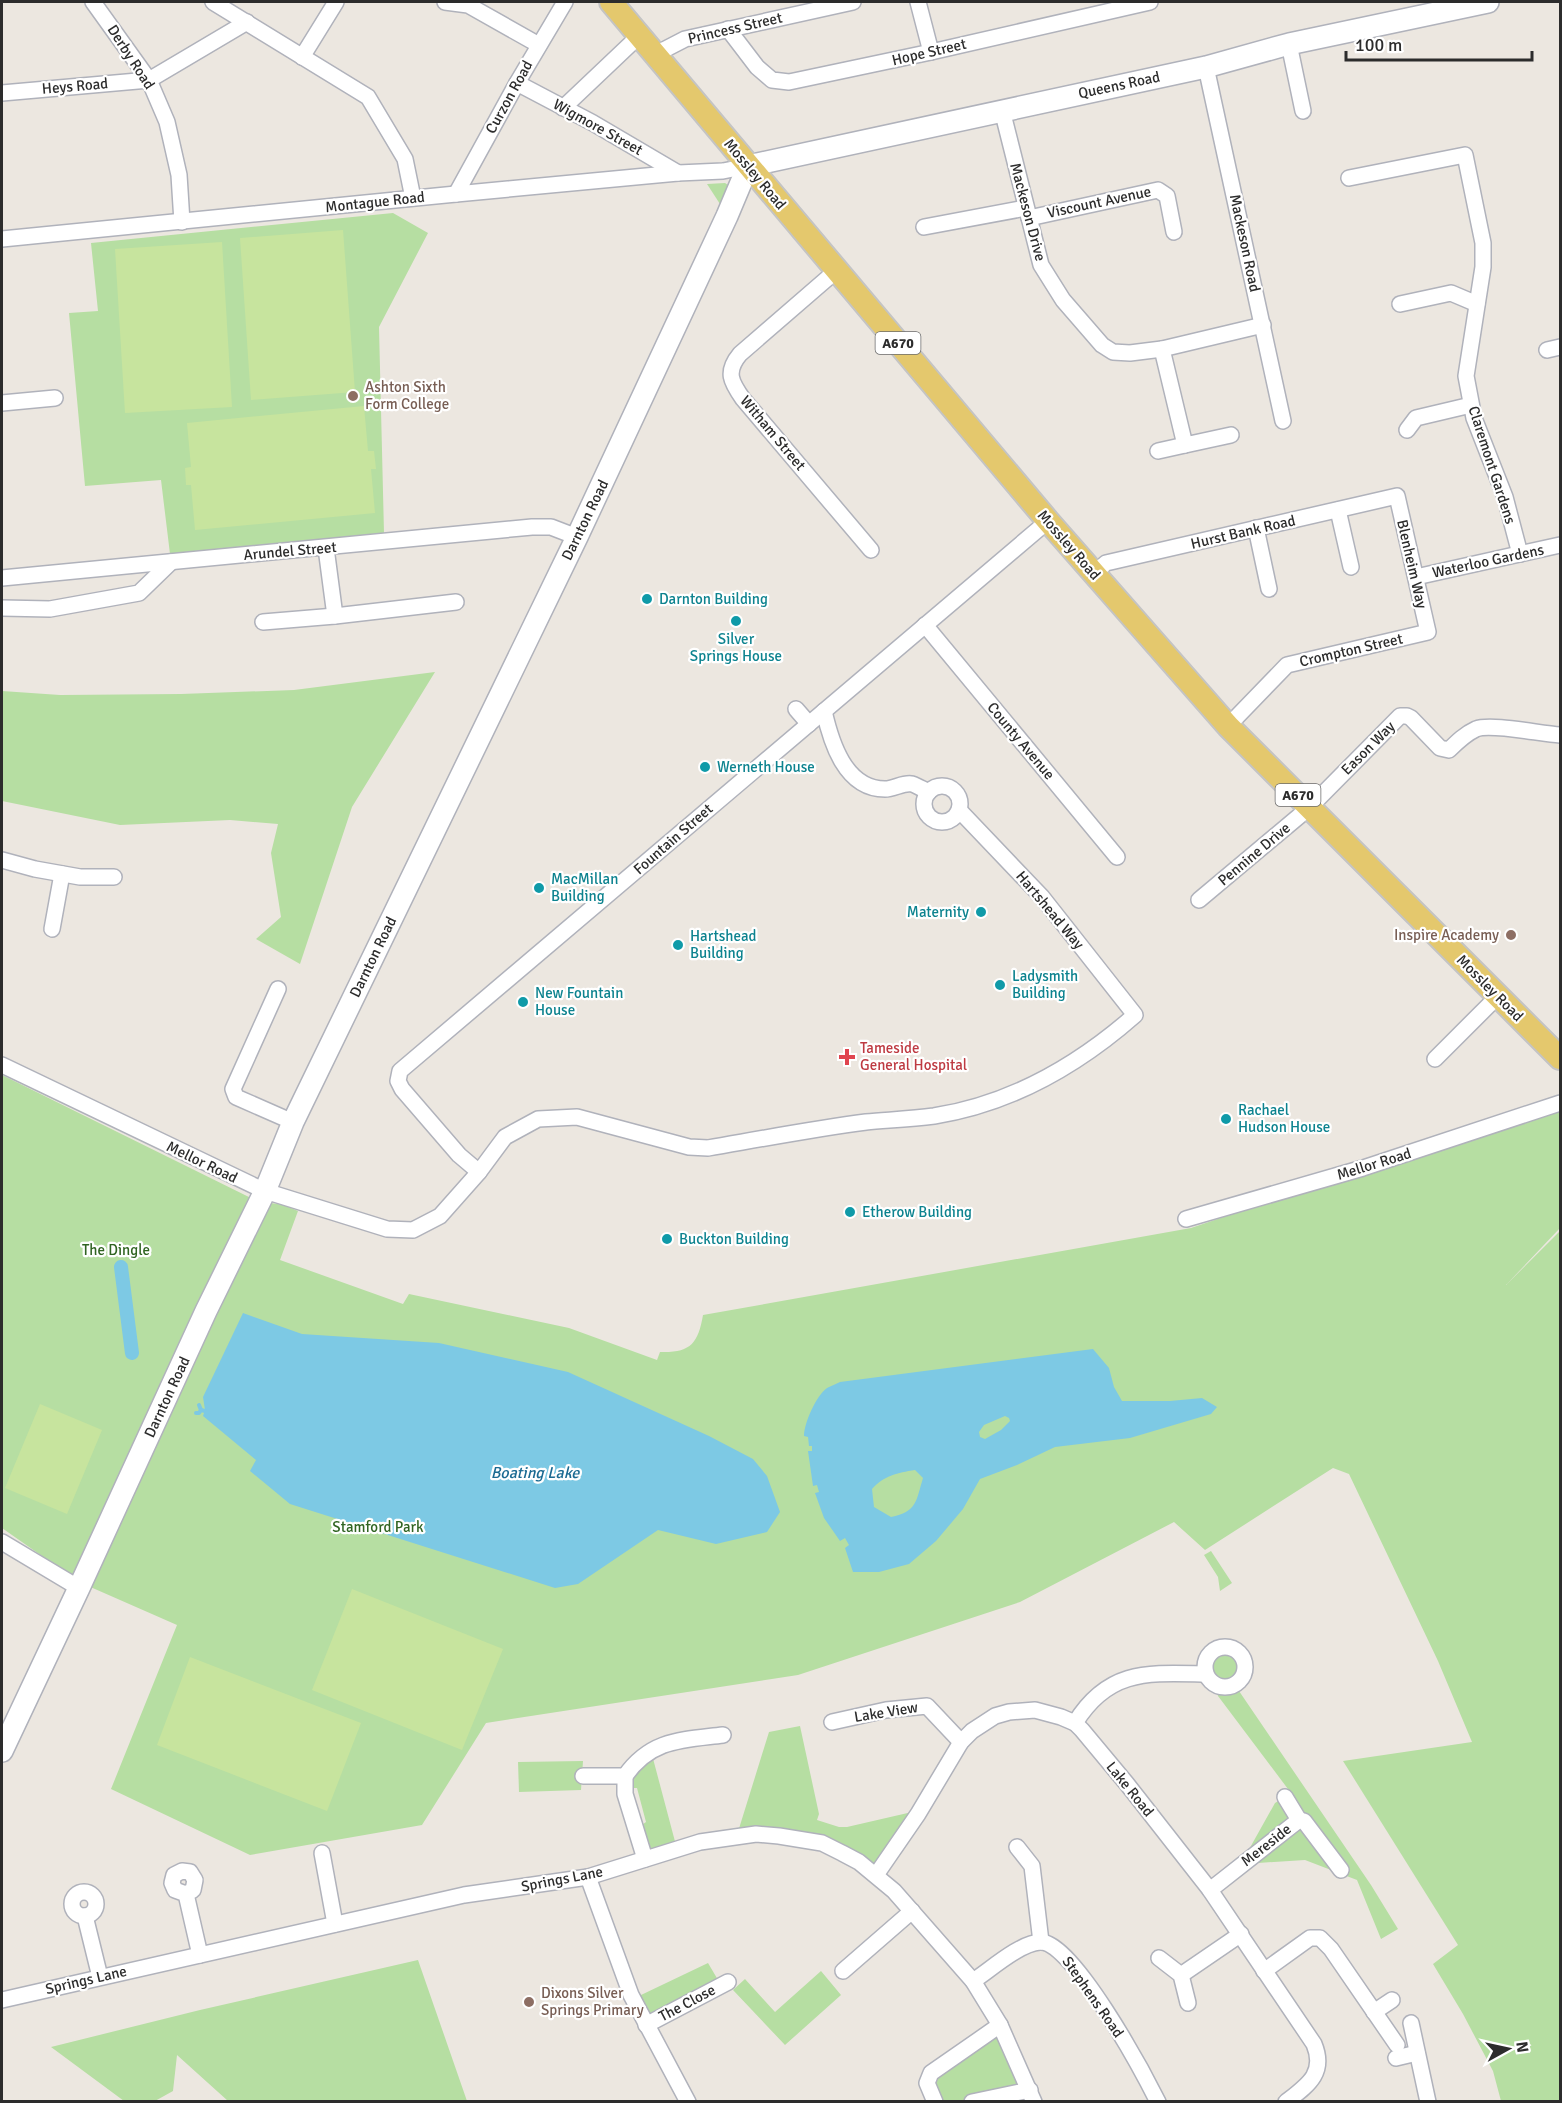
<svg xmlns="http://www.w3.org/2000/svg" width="1562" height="2103" viewBox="0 0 1562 2103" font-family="Signika,sans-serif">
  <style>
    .green { fill: #b6dea2 }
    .pitch { fill: #c7e49e }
    .water { fill: #7dc9e4; fill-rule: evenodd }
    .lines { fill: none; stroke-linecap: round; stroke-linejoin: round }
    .stream { stroke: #7dc9e4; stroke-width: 4 }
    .canal { stroke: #7dc9e4; stroke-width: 14 }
    .street-casing { stroke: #b0b2bb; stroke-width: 18 }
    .secondary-casing { stroke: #b0b2bb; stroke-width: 24 }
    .primary-casing { stroke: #c4c4c4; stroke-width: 26 }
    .street { stroke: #fff; stroke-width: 15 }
    .secondary { stroke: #fff; stroke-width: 21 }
    .primary { stroke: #e4c86d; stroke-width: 22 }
    .education-dot { fill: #8d6e63; stroke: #fff; stroke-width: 2 }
    .culture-dot { fill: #0f9aa8; stroke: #fff; stroke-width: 2 }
    .health-dot { fill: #e0444e; stroke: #fff; stroke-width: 2 }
    .labels { text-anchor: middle; stroke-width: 4.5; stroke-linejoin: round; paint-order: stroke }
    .shield { fill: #fff; stroke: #6b6b6b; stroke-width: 1.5 }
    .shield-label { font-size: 14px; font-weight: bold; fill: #2c2c2c }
    .street-label { font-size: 15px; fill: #2c2c2c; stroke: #fff }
    .education-label { font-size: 15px; fill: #785e54; stroke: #fff; text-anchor: start }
    .culture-label { font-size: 15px; fill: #0d838f; stroke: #fff; text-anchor: start }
    .health-label { font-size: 15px; fill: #be3a42; stroke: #fff; text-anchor: start }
    .park-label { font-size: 15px; fill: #306422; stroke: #fff }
    .water-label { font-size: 16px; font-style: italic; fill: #1a6a92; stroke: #fff }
  </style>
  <rect width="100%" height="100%" fill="#ece7e0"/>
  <!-- green -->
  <g class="green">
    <polygon points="725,183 728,185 720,204 707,184"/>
    <polygon points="393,213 428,233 379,327 384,533 170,554 161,480 85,486 69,313 98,311 91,243"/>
    <polygon points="435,672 352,807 300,964 256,939 281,917 271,853 278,824 230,820 120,825 2,801 2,691 60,695 181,694 294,690"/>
    <path d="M2,1075l255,126 27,4 14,6 -18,49 123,44 6,-10 160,34 88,32 3,-8c30,1 38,-8 43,-37l488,-87 369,-124v124l-54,57 54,-54v870h-59l-8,-30 -30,-57 -30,-50 25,-19 -115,-184 129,-19 -34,-81 -89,-187 -16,-6 -128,82 -31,-28 -154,80 -222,73 -312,48 -64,102 -172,30 -139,-66 66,-164 -98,-43 -77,-54z"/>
    <polygon points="1211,1551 1232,1583 1220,1591 1218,1577 1204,1555"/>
    <path d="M1226,1647c23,4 25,26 8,39l5,5 132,194 27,44 -17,10 -24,-59 -52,-20 -47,3 -11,-10 28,-50 10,-6 3,-8 -70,-93c-3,-10 -5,-9 -9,-17 -10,-15 1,-30 17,-32z"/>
    <polygon points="800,1726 819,1814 817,1820 839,1827 847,1827 912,1812 876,1875 842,1853 737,1835 769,1732"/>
    <polygon points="651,1751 677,1849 645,1859 635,1830 646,1822 637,1788 625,1788"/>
    <polygon points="583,1761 581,1790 519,1792 518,1762"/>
    <polygon points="418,1960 467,2101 228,2101 177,2055 173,2091 155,2101 124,2101 51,2047 200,2010"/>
    <polygon points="708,1963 721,1985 646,2025 631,1995 641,1995"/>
    <polygon points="821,1971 841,1995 785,2045 733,1990 745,1979 775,2012"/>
    <polygon points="1000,2025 1030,2090 972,2101 935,2101 931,2073"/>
  </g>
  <!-- pitch -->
  <g class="pitch">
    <polygon points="343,230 355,392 251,400 240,238"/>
    <polygon points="222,242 232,407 125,413 115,249"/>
    <polygon points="364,406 368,451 374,451 376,469 371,469 375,513 195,530 191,485 186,485 185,468 191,467 187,423"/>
    <polygon points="40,1404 102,1430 67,1514 5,1488"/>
    <polygon points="352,1589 503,1649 462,1750 312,1690"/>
    <polygon points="190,1657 361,1723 327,1811 157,1745"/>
  </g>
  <!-- water -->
  <g class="water">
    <polygon points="243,1313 302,1334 439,1343 568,1372 709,1436 753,1459 767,1476 780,1512 767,1532 716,1544 658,1530 578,1584 555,1588 290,1504 250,1471 256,1460 203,1416 205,1410 203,1397"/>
    <path d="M1093,1349l16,19 5,19 8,14h48l32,-3 15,9 -6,7 -81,24 -75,9 -38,18 -37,14 -17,30 -27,32 -27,23 -30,8h-26l-8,-24 4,-3 -4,-7 -5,3 -16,-23 -9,-25 4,-1 -2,-7 -4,1 -5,-35h4v-5h-3l-1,-9 -4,-1c0,-13 12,-40 23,-48 4,-2 9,-4 13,-6zM1005,1416l4,2 1,3 -9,9 -16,9 -5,-2 -1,-5 5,-7zM915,1470l8,8c-7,23 -6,34 -32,39l-17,-10 -2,-18c13,-14 25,-16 43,-19z"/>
  </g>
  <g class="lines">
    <!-- stream -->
    <g class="stream">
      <polyline points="199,1405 201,1410 205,1411"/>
      <polyline points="196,1413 199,1413 201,1410"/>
    </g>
    <!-- canal -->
    <polyline class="canal" points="121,1267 132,1353"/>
    <!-- street casing -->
    <g class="street-casing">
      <g id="street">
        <polyline points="93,2 149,80 167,122 179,175 182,222"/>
        <polyline points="213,2 368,97 405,159 413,198"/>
        <polyline points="445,2 468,5 539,45"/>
        <polyline points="918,2 931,52"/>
        <polyline points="728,29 757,67 772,80 789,82 931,52 1150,2"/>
        <polyline points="1289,44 1303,111"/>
        <polyline points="656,54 685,39 853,2"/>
        <polyline points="302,57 336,2"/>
        <polyline points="1206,67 1283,421"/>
        <polyline points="517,83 593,123 678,173"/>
        <polyline points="2,93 149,80 247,22"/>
        <polyline points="563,108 640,35"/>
        <polyline points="1002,110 1041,265 1063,300 1102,345 1113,352 1130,353 1162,349 1263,325"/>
        <polyline points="1349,178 1465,155 1483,243 1483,267 1466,376 1474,418 1505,497 1520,554"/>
        <polyline points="456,194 517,83 565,2"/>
        <polyline points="1029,218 1158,190 1167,196 1174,232"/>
        <polyline points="924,227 1026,208"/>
        <polyline points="2,239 456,194 678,173 723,171 748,166"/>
        <path d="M837,270l-97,84c-15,18 -9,28 3,45l128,151"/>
        <polyline points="1400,304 1451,293 1477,304"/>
        <polyline points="1162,349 1185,445 1231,435"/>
        <polyline points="1547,350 1560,347"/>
        <polyline points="2,403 55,398"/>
        <polyline points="1407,430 1416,418 1471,405"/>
        <polyline points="1158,451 1185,445"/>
        <polyline points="1338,510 1351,567"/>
        <polyline points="1256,528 1269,589"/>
        <polyline points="326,548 335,616 456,602"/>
        <polyline points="1093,574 1106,563 1397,496 1428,632 1287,665 1228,726"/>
        <polyline points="1416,577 1560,545"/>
        <polyline points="2,578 532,527 551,527 577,537"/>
        <polyline points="2,608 50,609 139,593 171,562"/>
        <polyline points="263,622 335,616"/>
        <polyline points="925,625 1117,857"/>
        <polyline points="796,709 809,724"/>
        <path d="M824,711c7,31 21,78 61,78 9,0 19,-7 27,-5 6,2 12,6 17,8"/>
        <circle cx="942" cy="804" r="18"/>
        <polyline points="2,860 35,869 80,877 114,877"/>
        <path d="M1199,900l111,-93 90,-91h7l4,2 29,30 9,2c8,-8 16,-16 27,-21 15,-6 65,5 84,6"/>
        <polyline points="52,929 62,874"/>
        <polyline points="278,989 233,1089 236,1097 293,1122"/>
        <polyline points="1435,1059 1498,996"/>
        <path d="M2,1065l263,126 122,38 26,1 27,-14 39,-44 26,-35 33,-18 39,-2 112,30 19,1c52,-9 105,-19 158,-26 22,-2 45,-3 68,-6 76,-12 143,-50 201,-101l-93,-118 -83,-87"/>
        <polyline points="479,1172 459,1155 402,1089 398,1081 400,1071 1048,521"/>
        <polyline points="1186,1219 1363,1168 1560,1103"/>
        <polyline points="2,1542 79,1588"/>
        <circle cx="1225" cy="1667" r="20"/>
        <polyline points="832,1722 886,1710 927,1706 961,1742"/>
        <path d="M1075,1723c34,-55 75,-50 131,-49"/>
        <polyline points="583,1776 625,1776 625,1794 645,1859"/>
        <path d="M625,1776c26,-37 57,-36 98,-41"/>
        <polyline points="1285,1797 1299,1820"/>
        <polyline points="1017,1847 1032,1866 1041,1942"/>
        <polyline points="322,1853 335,1924"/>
        <path d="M876,1875l42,-61 43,-72 11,-11 23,-15 14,-4 26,-2 26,7 14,6 7,7 45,54 83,106 104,154c12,29 -6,41 -28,58"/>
        <polyline points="588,1877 631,1995 688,2102"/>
        <polyline points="1210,1890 1299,1820 1304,1821 1341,1870"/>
        <circle cx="84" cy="1904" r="12"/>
        <polyline points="186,1894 193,1890 195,1880 190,1872 182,1871 174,1875 172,1883 175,1890 186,1894 200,1955"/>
        <polyline points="85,1916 100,1977"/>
        <polyline points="1159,1958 1181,1975 1188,2003"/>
        <polyline points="843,1971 912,1911"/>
        <polyline points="1264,1971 1310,1938 1320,1938 1331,1949 1397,2045"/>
        <polyline points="1181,1975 1241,1934"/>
        <path d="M973,1981c17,-11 47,-38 67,-39 32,-2 103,130 118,160"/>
        <polyline points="2,2000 464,1895 588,1877 700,1842 756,1834 779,1836 822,1843 842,1853 859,1862 894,1891 973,1981 1000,2025 1034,2102"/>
        <polyline points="1374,2012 1392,2000"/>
        <polyline points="1411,2023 1428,2102"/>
        <polyline points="646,2025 728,1982"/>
        <polyline points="1396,2058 1417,2053"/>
        <polyline points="935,2102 927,2083 931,2073 1000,2025"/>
        <polyline points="972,2102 1030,2090"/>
      </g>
    </g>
    <!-- secondary casing -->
    <g class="secondary-casing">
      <polyline id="secondary" points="2,1751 79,1588 206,1311 265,1191 293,1122 577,537 727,216 748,166 1206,67 1289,44 1488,2"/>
    </g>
    <!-- primary casing -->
    <g class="primary-casing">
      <polyline id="primary" points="611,2 1048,521 1228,726 1560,1058"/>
    </g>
    <!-- street -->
    <use href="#street" class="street"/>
    <!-- secondary -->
    <use href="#secondary" class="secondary"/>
    <!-- primary -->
    <use href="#primary" class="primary"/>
  </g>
  <!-- markers -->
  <g class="education-dot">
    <circle cx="353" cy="396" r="6"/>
    <circle cx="1511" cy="935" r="6"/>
    <circle cx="529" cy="2002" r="6"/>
  </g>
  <g class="culture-dot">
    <circle cx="647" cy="599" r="6"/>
    <circle cx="736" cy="621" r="6"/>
    <circle cx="705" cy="767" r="6"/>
    <circle cx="539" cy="888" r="6"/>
    <circle cx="981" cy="912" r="6"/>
    <circle cx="678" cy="945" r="6"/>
    <circle cx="1000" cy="985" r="6"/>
    <circle cx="523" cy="1002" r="6"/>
    <circle cx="1226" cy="1119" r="6"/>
    <circle cx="850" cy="1212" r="6"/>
    <circle cx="667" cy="1239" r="6"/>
  </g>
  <path class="health-dot" d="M844 1048h6v6h6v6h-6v6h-6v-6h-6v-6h6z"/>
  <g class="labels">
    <!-- shield labels -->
    <g class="shield">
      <rect x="875.5" y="332" width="45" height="22" rx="4.5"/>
      <rect x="1275.5" y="784" width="45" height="22" rx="4.5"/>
    </g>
    <g class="shield-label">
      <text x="898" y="348">A670</text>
      <text x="1298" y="800">A670</text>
    </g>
    <!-- street labels -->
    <g class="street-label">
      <text transform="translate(735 28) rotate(-13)" y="5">Princess Street</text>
      <text transform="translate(929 52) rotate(-13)" y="5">Hope Street</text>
      <text transform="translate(131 57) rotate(57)" y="5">Derby Road</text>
      <text transform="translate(1119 85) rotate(-12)" y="5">Queens Road</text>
      <text transform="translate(75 86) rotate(-5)" y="5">Heys Road</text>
      <text transform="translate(509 97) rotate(-61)" y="5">Curzon Road</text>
      <text transform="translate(598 127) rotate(29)" y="5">Wigmore Street</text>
      <text transform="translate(755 174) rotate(50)" y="5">Mossley Road</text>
      <text transform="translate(375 202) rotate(-6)" y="5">Montague Road</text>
      <text transform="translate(1099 202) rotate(-12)" y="5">Viscount Avenue</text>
      <text transform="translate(1028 212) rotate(75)" y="5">Mackeson Drive</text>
      <text transform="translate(1245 243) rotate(78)" y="5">Mackeson Road</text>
      <text transform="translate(773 433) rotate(50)" y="5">Witham Street</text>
      <text transform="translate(1492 465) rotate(72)" y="5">Claremont Gardens</text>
      <text transform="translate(585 520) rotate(-64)" y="5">Darnton Road</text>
      <text transform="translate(1243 532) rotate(-13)" y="5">Hurst Bank Road</text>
      <text transform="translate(1069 545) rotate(49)" y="5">Mossley Road</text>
      <text transform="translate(290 551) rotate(-5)" y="5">Arundel Street</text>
      <text transform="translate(1488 561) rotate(-12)" y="5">Waterloo Gardens</text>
      <text transform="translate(1412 564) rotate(77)" y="5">Blenheim Way</text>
      <text transform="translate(1351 650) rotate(-13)" y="5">Crompton Street</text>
      <text transform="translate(1021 741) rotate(50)" y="5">County Avenue</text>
      <text transform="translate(1368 748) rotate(-45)" y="5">Eason Way</text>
      <text transform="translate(673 839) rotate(-41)" y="5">Fountain Street</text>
      <text transform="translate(1254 854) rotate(-40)" y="5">Pennine Drive</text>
      <text transform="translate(1050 910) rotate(50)" y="5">Hartshead Way</text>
      <text transform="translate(373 957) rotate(-64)" y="5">Darnton Road</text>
      <text transform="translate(1490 988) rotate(45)" y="5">Mossley Road</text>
      <text transform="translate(202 1162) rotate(26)" y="5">Mellor Road</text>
      <text transform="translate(1374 1164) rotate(-17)" y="5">Mellor Road</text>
      <text transform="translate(167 1397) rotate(-65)" y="5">Darnton Road</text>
      <text transform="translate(886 1712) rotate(-9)" y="5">Lake View</text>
      <text transform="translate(1130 1789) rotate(51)" y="5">Lake Road</text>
      <text transform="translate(1266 1845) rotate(-38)" y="5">Mereside</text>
      <text transform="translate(562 1879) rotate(-11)" y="5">Springs Lane</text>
      <text transform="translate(86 1980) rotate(-13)" y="5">Springs Lane</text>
      <text transform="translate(1093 1997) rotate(55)" y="5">Stephens Road</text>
      <text transform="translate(687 2003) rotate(-28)" y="5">The Close</text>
    </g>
    <!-- education labels -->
    <g class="education-label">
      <text x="365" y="392">Ashton Sixth<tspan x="365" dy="17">Form College</tspan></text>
      <text x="1499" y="940" text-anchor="end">Inspire Academy</text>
      <text x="541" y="1998">Dixons Silver<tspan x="541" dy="17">Springs Primary</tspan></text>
    </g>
    <!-- culture labels -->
    <g class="culture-label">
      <text x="659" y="604">Darnton Building</text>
      <text x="736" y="644" text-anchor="middle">Silver<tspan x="736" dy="17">Springs House</tspan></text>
      <text x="717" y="772">Werneth House</text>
      <text x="551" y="884">MacMillan<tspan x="551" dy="17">Building</tspan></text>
      <text x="969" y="917" text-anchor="end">Maternity</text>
      <text x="690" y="941">Hartshead<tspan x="690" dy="17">Building</tspan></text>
      <text x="1012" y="981">Ladysmith<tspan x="1012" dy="17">Building</tspan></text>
      <text x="535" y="998">New Fountain<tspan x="535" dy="17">House</tspan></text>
      <text x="1238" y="1115">Rachael<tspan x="1238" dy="17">Hudson House</tspan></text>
      <text x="862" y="1217">Etherow Building</text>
      <text x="679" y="1244">Buckton Building</text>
    </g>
    <!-- health labels -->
    <g class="health-label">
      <text x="860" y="1053">Tameside<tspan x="860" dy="17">General Hospital</tspan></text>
    </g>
    <!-- park labels -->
    <g class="park-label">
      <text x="116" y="1255">The Dingle</text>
      <text x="378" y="1532">Stamford Park</text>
    </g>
    <!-- water labels -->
    <g class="water-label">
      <text x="535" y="1478">Boating Lake</text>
    </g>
  </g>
  <!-- border -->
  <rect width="1562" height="2103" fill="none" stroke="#2c2c2c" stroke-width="6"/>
  <!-- north arrow -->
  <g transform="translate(1508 2049) rotate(82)" stroke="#ffffff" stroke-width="4.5" paint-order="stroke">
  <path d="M0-4.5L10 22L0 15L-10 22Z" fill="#2c2c2c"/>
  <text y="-9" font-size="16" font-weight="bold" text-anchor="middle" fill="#2c2c2c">N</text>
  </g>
  <!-- scale -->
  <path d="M1346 51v9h186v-9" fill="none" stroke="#2c2c2c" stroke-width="3"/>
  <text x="1355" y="51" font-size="18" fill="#2c2c2c" stroke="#ffffff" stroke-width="4.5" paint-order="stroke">100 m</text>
</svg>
